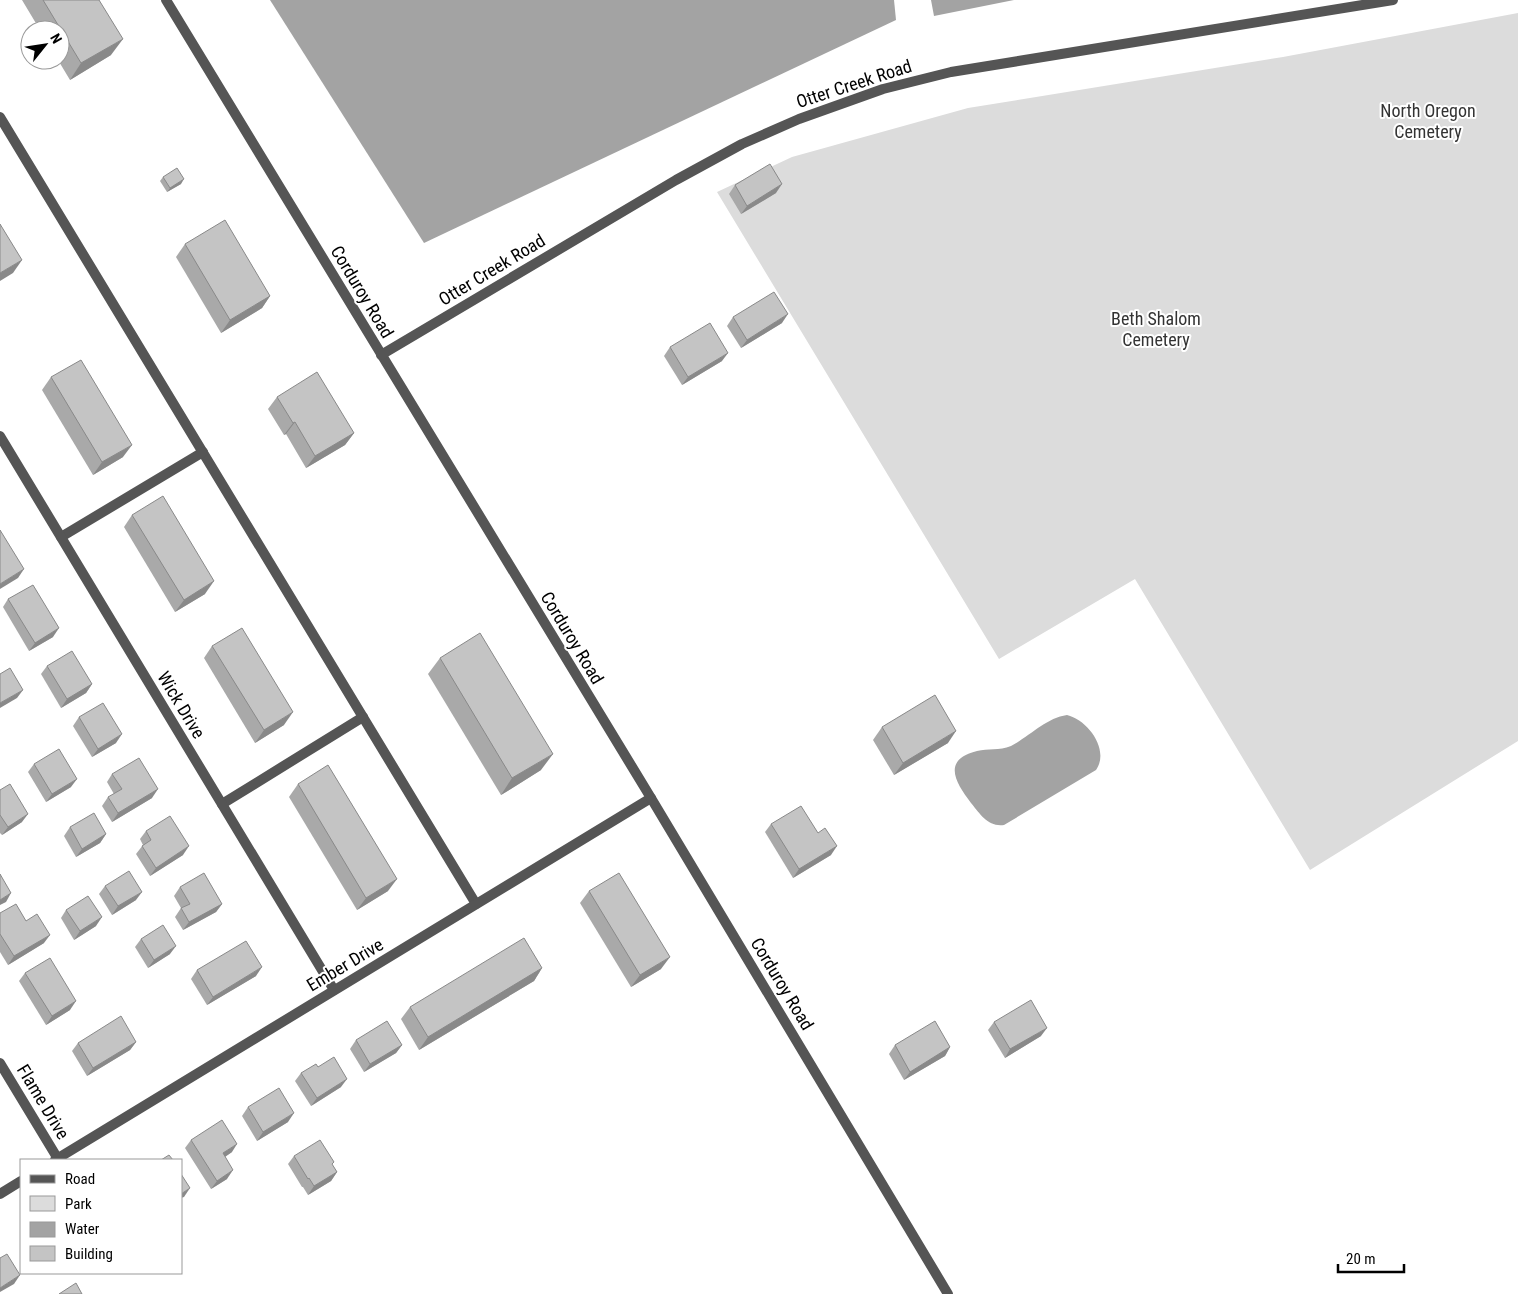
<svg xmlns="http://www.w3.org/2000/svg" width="1518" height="1294" viewBox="0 0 1518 1294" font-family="'Roboto Condensed',sans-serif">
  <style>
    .green { fill: #dcdcdc }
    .water { fill: #a3a3a3 }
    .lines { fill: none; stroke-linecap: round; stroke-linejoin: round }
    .service { stroke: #555; stroke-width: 10 }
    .minor { stroke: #555; stroke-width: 10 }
    .tertiary { stroke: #555; stroke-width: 10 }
    .wall { fill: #a9a9a9 }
    .shaded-wall { fill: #898989 }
    .building { fill: #c4c4c4; stroke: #898989 }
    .labels { text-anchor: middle; stroke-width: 4; stroke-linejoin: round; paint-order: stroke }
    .street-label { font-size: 18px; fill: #000; stroke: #fff }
    .park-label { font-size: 18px; fill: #333; stroke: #fff }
  </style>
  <rect width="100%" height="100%" fill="#fff"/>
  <!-- green -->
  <polygon class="green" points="1518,13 1518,741 1310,870 1135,579 999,659 717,192 792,157 968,108 1283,57"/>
  <!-- water -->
  <g class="water">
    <polygon points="270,0 894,0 896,20 424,243"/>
    <polygon points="931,0 1014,0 934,16"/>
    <path d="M1067,715c21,5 43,35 29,55l-92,55c-16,2 -23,-10 -33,-22 -15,-20 -30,-43 6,-52 11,-3 22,0 34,-5 19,-10 35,-28 56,-31z"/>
  </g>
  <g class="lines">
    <!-- service -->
    <g class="service">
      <polyline points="0,117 476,904"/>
      <polyline points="61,537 203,452"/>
      <polyline points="222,804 363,717"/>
    </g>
    <!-- minor -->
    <g class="minor">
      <polyline points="0,436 334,990"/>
      <polyline points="0,1063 58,1159"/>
      <polyline points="55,1160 651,798"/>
      <polyline points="0,1194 21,1181"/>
    </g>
    <!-- tertiary -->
    <g class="tertiary">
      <polyline points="166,0 651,798 948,1294"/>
      <polyline points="381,355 676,180 742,144 799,119 883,89 951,72 1393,0"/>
    </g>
  </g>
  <!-- wall -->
  <g class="wall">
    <polygon points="22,0 99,0 111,55 70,80 58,60 60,60 60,30 40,30"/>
    <polygon points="163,177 181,184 167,192 160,181"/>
    <polygon points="735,185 776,193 741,214 729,194"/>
    <polygon points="185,244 270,296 262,308 221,333 176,257"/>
    <polygon points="733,317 782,323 741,348 727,326"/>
    <polygon points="670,347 722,361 682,385 664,356"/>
    <polygon points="51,377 123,457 93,475 42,390"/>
    <polygon points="277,397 354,433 345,445 306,468 286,434 284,435 268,409"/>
    <polygon points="132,515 205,594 175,612 124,527"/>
    <polygon points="8,599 53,637 29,651 3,607"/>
    <polygon points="212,646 284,725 255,743 204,658"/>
    <polygon points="440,658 541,770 501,795 428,674"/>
    <polygon points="47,666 92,684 86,693 61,708 41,674"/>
    <polygon points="79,717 116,743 92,757 73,726"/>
    <polygon points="882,727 948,743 894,775 873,740"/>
    <polygon points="34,764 71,787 46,802 28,772"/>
    <polygon points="112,774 152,798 112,822 102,806 108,797 114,794 107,782"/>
    <polygon points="298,784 388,891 357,910 289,797"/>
    <polygon points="0,790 22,822 2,835 0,833"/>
    <polygon points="771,824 831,855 793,878 765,832"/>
    <polygon points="70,827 106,834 100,843 76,857 64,836"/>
    <polygon points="146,831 183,855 150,876 136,854 143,845 140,839"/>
    <polygon points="105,886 136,900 112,915 99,894"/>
    <polygon points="180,887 222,904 216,912 183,930 175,917 181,908 174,896"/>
    <polygon points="589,891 661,969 631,987 580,903"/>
    <polygon points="66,910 96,926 74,940 61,918"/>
    <polygon points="0,913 26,921 44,943 8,965 0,952"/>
    <polygon points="141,939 170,954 148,968 135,947"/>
    <polygon points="542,968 534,981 419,1050 401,1019 410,1007"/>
    <polygon points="197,970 256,976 207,1005 191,979"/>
    <polygon points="25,973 70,1010 46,1025 19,981"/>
    <polygon points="994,1022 1041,1036 1005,1058 988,1030"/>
    <polygon points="356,1040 402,1045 396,1053 364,1072 350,1049"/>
    <polygon points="136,1042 130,1050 87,1076 72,1051 78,1043"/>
    <polygon points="895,1045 950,1047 945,1056 904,1080 889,1054"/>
    <polygon points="318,1067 341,1087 311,1106 295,1081 301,1073"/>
    <polygon points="248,1107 288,1122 257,1141 242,1116"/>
    <polygon points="191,1140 232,1152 225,1157 227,1179 211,1189 185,1148"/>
    <polygon points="294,1156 332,1165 337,1172 331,1181 308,1195 303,1187 302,1187 288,1164"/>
  </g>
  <!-- shaded-wall -->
  <g class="shaded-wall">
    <polygon points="123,39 111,55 70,80 81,63"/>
    <polygon points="184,179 181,184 167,192 170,188"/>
    <polygon points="782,184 776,193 741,214 747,206"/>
    <polygon points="22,260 13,273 0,281 0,273"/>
    <polygon points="270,296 262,308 221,333 230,320"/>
    <polygon points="788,314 782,323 741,348 747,340"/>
    <polygon points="728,353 722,361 682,385 688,377"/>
    <polygon points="295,422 286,434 284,435 293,423"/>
    <polygon points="354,433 345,445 306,468 315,456"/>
    <polygon points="132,445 123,457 93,475 102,462"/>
    <polygon points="24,569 18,578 0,589 0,584"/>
    <polygon points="214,581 205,594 175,612 184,600"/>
    <polygon points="59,628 53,637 29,651 35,643"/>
    <polygon points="92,684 86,693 61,708 67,699"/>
    <polygon points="23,690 17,698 0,708 0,703"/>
    <polygon points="293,712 284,725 255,743 264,730"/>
    <polygon points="956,731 948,743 894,775 903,763"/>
    <polygon points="122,734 116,743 92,757 98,749"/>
    <polygon points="553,754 541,770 501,795 512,778"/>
    <polygon points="77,779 71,787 46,802 52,794"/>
    <polygon points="158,789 152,798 112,822 118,813"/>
    <polygon points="28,814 22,822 2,835 8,827"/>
    <polygon points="106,834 100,843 76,857 82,849"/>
    <polygon points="189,846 183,855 150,876 156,868"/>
    <polygon points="837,846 831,855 793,878 799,869"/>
    <polygon points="397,879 388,891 357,910 366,898"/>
    <polygon points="142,892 136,900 112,915 118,906"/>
    <polygon points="11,893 6,902 0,905 0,900"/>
    <polygon points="222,904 216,912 183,930 189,922"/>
    <polygon points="102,917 96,926 74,940 80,931"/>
    <polygon points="50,935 44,943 8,965 14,956"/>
    <polygon points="176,946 170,954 148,968 154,960"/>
    <polygon points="670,957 661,969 631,987 640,975"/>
    <polygon points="262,967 256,976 207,1005 213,997"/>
    <polygon points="542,968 534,981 419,1050 428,1037"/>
    <polygon points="76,1001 70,1010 46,1025 52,1016"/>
    <polygon points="1047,1028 1041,1036 1005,1058 1010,1049"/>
    <polygon points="136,1042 130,1050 87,1076 93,1068"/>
    <polygon points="402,1045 396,1053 364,1072 370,1064"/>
    <polygon points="950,1047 945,1056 904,1080 910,1072"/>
    <polygon points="347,1079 341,1087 311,1106 317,1098"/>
    <polygon points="294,1113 288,1122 257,1141 263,1132"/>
    <polygon points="237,1144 232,1152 217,1162 223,1153"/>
    <polygon points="233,1170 227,1179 211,1189 217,1181"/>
    <polygon points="337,1172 331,1181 308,1195 314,1186"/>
    <polygon points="190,1188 184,1197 181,1198 181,1194"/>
    <polygon points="20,1275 14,1284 0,1292 0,1288"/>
  </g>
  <!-- building -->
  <g class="building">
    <polygon points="43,0 99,0 123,39 81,63"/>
    <polygon points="770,164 782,184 747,206 735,185"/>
    <polygon points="177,168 184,179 170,188 163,177"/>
    <polygon points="225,220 270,296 230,320 185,244"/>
    <polygon points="0,224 22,260 0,273"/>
    <polygon points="774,292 788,314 747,340 733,317"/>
    <polygon points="710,323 728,353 688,377 670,347"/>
    <polygon points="81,360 132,445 102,462 51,377"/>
    <polygon points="317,372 354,433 315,456 295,422 293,423 277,397"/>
    <polygon points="163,496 214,581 184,600 132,515"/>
    <polygon points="0,530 24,569 0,584"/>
    <polygon points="33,585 59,628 35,643 8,599"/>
    <polygon points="242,628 293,712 264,730 212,646"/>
    <polygon points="480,633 553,754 512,778 440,658"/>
    <polygon points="72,651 92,684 67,699 47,666"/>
    <polygon points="10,668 23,690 0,703 0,674"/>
    <polygon points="935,695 956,731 903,763 882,727"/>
    <polygon points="103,703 122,734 98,749 79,717"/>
    <polygon points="59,749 77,779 52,794 34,764"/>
    <polygon points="139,758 158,789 118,813 108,797 122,789 112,774"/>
    <polygon points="328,765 397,879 366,898 298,784"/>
    <polygon points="10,784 28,814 8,827 0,815 0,790"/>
    <polygon points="801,806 818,833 825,828 837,846 799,869 771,824"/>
    <polygon points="94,813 106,834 82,849 70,827"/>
    <polygon points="170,816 189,846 156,868 142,846 151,840 146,831"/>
    <polygon points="129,871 142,892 118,906 105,886"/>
    <polygon points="204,873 222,904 189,922 181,908 190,904 180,887"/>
    <polygon points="619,873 670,957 640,975 589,891"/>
    <polygon points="0,874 11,893 0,900"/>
    <polygon points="88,896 102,917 80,931 66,910"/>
    <polygon points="16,904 26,921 37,914 50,935 14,956 0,934 0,913"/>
    <polygon points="163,925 176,946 154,960 141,939"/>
    <polygon points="524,938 542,968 428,1037 410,1007"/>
    <polygon points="246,941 262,967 213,997 197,970"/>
    <polygon points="50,958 76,1001 52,1016 25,973"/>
    <polygon points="1031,1000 1047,1028 1010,1049 994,1022"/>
    <polygon points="121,1016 136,1042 93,1068 78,1043"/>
    <polygon points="387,1021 402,1045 370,1064 356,1040"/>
    <polygon points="935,1021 950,1047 910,1072 895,1045"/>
    <polygon points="334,1057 347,1079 317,1098 301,1073 316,1064 318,1067"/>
    <polygon points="279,1088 294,1113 263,1132 248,1107"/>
    <polygon points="222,1120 237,1144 223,1153 233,1170 217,1181 191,1140"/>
    <polygon points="320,1140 334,1162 332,1164 337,1172 314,1186 309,1178 308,1179 294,1156"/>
    <polygon points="169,1155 173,1160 161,1160"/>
    <polygon points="181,1174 190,1188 181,1194"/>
    <polygon points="7,1254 20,1275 0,1288 0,1258"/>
    <polygon points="76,1283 82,1294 59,1294"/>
  </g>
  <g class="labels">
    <!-- street labels -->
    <g class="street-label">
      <text transform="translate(854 84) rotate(-18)" y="6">Otter Creek Road</text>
      <text transform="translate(492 270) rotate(-31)" y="6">Otter Creek Road</text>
      <text transform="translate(362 292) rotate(59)" y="6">Corduroy Road</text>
      <text transform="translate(572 638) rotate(59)" y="6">Corduroy Road</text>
      <text transform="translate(181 705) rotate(59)" y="6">Wick Drive</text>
      <text transform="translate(345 965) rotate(-31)" y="6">Ember Drive</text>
      <text transform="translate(782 984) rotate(59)" y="6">Corduroy Road</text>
      <text transform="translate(43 1102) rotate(59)" y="6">Flame Drive</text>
    </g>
    <!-- park labels -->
    <g class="park-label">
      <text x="1428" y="117">North Oregon<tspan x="1428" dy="21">Cemetery</tspan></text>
      <text x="1156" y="325">Beth Shalom<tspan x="1156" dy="21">Cemetery</tspan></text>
    </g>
  </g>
  <!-- legend -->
  <rect x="20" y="1159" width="162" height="115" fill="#ffffff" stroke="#999999"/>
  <rect x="30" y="1175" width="25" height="8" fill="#555555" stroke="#999999"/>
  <text x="65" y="1184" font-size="15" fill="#000000">Road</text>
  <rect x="30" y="1196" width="25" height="15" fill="#dcdcdc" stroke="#999999"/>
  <text x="65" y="1209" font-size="15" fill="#000000">Park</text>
  <rect x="30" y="1222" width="25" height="15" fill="#a3a3a3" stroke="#999999"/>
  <text x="65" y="1234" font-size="15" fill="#000000">Water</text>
  <rect x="30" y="1246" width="25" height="15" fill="#c4c4c4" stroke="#999999"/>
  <text x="65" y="1259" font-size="15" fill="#000000">Building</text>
  <!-- north arrow -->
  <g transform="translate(45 45) rotate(60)"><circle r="24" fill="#ffffff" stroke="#999999"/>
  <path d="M0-4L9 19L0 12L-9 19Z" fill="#000000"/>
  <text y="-8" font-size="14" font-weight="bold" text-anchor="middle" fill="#000000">N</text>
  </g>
  <!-- scale -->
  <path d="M1338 1264v8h66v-8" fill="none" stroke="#000000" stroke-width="2.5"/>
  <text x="1346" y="1264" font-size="15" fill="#000000" stroke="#ffffff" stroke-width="4" paint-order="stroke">20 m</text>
</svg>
